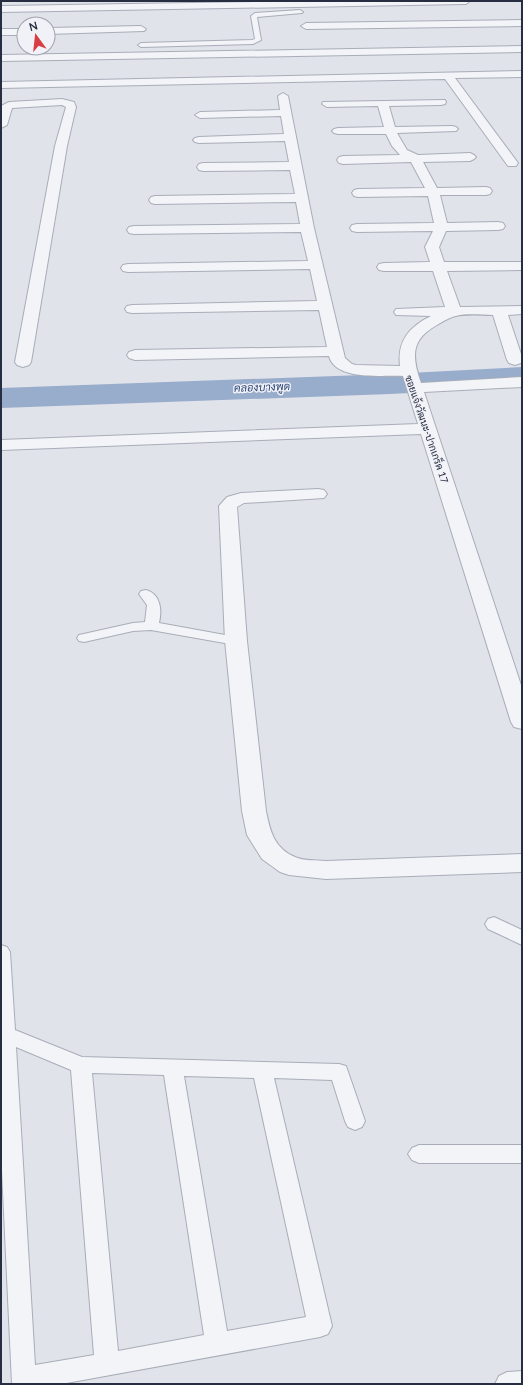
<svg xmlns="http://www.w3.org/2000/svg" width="523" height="1385" viewBox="0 0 523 1385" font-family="Lato,Sarabun,sans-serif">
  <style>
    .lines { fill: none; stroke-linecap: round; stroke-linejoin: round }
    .river { fill: #98accc; fill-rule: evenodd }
    .lane-casing { stroke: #a8adb8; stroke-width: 2 }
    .street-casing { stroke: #a8adb8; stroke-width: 2 }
    .lane { fill: #f3f4f8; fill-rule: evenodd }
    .street { fill: #f3f4f8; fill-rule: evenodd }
    .labels { text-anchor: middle; stroke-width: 3; stroke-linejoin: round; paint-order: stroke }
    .far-street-label { font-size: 10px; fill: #272e42; stroke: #f0f2f7 }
    .far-water-label { font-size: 11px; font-style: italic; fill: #2f4779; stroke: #f0f2f7 }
  </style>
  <rect width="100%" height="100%" fill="#e0e3ea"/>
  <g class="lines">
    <!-- river -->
    <polygon class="river" points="522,367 522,387 390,394 1,408 1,388 390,374"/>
    <!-- lane casing -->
    <g class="lane-casing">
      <g id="lane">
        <polygon points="300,10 303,12 302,13 257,17 261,40 253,44 141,47 138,45 141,43 252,40 255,39 251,16 255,13"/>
        <path d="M146,590c15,4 16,21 13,33l77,14 5,1 2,3 -2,3 -5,1 -85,-15 -18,1 -49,11 -5,-1 -2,-3 2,-3 54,-12 12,-1 2,-17 -8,-11 2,-3z"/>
        <polygon points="494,917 522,930 522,945 488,929 485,924 488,919"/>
        <path d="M1,945l6,2 3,5 5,78 67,27 257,7 7,2 19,55 -3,6 -7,3 -7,-3 -3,-6 -13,-41 -58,-2 58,248 -4,8 -8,3 -259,47h-49l-11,-235zM16,1047l55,23 23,285 -59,10zM92,1073l72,2 40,260 -86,16zM184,1076l70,2 52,239 -79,14z"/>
        <polygon points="419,1145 522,1145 522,1163 419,1163 412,1160 408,1154 412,1148"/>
        <polygon points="522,1371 522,1384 495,1384 499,1376 507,1372"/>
      </g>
    </g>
    <!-- street casing -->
    <g class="street-casing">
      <g id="street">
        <polygon points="312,1 470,1 466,4 1,12 1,6"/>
        <polygon points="522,20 522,26 306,29 301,26 306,23"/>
        <polygon points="141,26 146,29 144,31 48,34 48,28"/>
        <rect x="1" y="29" width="23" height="6"/>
        <polygon points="522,46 522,52 1,61 1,55"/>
        <polygon points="522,71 522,77 455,78 518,163 516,166 508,166 445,79 1,88 1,82"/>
        <path d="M283,93l5,3 26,132 31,130 7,6 4,1 44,1c-3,-25 9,-39 31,-50l-35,-1 -2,-3 2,-3 49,-2 -12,-36h-49l-5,-1 -2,-3 2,-3 5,-1 46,-1 -5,-15 8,-16 -76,1 -5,-1 -2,-3 2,-3 5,-1 77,-1 -6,-27 -70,1 -4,-1 -2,-3 2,-3 4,-1 67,-1 -14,-26 -68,2 -4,-1 -2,-3 2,-3 4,-1 57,-1 -8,-9 -6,-12h-48l-4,-1 -2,-2 2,-2 4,-1 46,-1 -6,-21 -51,1 -5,-3 1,-2 122,-2 1,2 -1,2 -4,1 -52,1 6,21 57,-1 4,1 2,2 -2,2 -59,2 10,17 11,5 52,-2 4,2 2,2 -2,2 -4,2 -47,1 14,26 49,-1 4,1 2,3 -2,3 -4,1h-46l7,28 51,-1 5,1 2,3 -2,3 -5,1 -52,1 -7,16 5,15h78v8h-2l-73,1 13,36 62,-1v8l-14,1 14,42 -1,6 -6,2 -6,-2 -2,-3 -14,-45c-11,0 -26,-2 -37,1 -6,1 -14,6 -19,9 -27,15 -25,32 -16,58l101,-6v10l-98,5 98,296v41l-8,-2 -3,-5 -90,-288 -420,16v-10l417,-16 -15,-48c-20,-1 -68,5 -74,-20l-194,4 -6,-2 -2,-3 2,-3 6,-2 192,-3 -8,-37 -187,3 -5,-1 -2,-3 2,-3 5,-1 185,-4 -7,-32 -182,3 -5,-1 -2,-3 2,-3 5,-1 180,-3 -7,-29 -167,2 -5,-1 -2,-3 2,-3 5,-1 166,-2 -4,-22 -141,2 -4,-1 -2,-3 2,-3 4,-1 140,-2 -5,-24 -87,1 -4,-1 -2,-3 2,-3 4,-1 86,-1 -4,-21 -86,2 -4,-1 -2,-2 2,-2 4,-1 85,-3 -3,-18 -81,2 -5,-3 5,-3 80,-2 -2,-14z"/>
        <polygon points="62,99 74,102 76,107 67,146 31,362 29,365 23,367 17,365 15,362 55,146 66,107 62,105 12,108 7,125 1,128 1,106 9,102"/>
        <path d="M318,489l6,1 3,4 -3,4 -80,5 -7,4 10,134 19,170c4,20 8,37 29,46 8,4 22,3 31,4l196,-7v18l-196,7 -37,-4 -9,-3 -18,-13 -15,-24 -5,-24 -17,-170 -6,-135 8,-9 14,-4z"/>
      </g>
    </g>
    <!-- lane -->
    <use href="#lane" class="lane"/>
    <!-- street -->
    <use href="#street" class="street"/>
  </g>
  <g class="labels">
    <!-- far-street labels -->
    <g class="far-street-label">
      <text transform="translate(427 429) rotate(71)" y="4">ซอยแจ้งวัฒนะ-ปากเกร็ด 17</text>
    </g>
    <!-- far-water labels -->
    <g class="far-water-label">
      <text transform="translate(262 387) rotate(-2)" y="4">คลองบางพูด</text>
    </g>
  </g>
  <!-- border -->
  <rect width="523" height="1385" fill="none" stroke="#272e42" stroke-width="4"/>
  <!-- north arrow -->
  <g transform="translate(36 36) rotate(345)"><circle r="19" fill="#f0f2f7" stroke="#a0a4af"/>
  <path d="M0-3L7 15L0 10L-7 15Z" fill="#d73d42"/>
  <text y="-6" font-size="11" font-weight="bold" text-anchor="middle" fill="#272e42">N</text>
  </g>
</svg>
